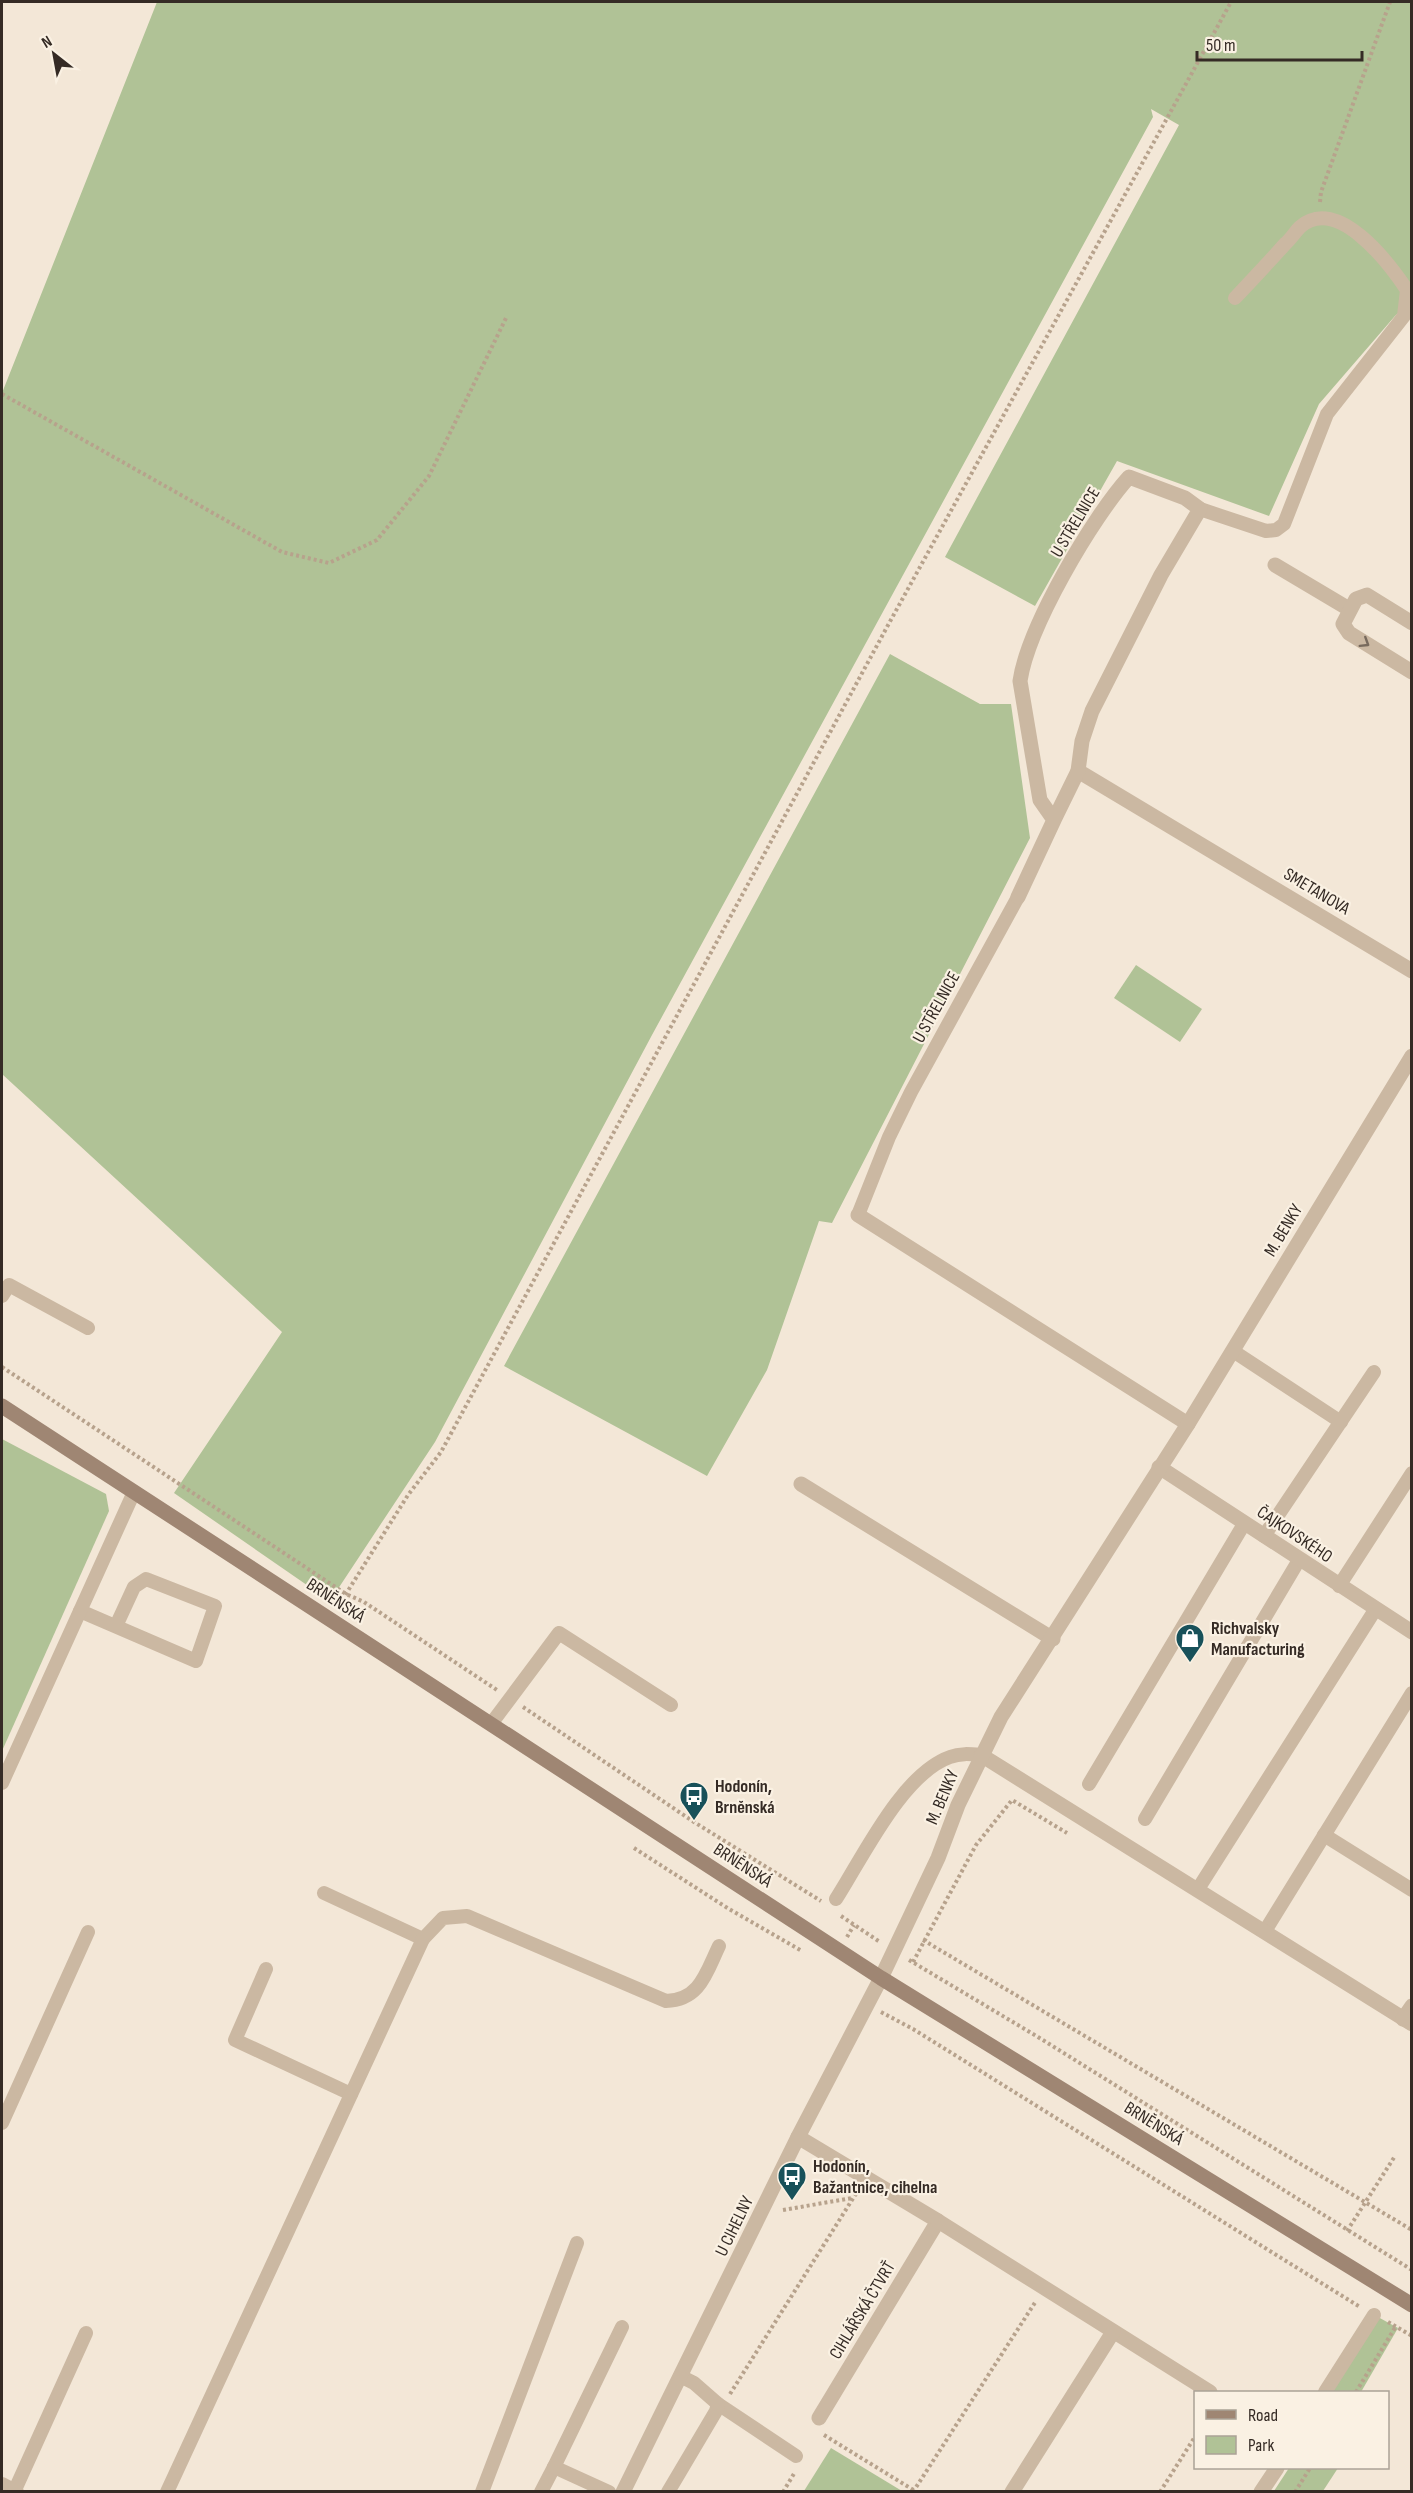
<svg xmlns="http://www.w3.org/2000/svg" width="1413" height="2493" viewBox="0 0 1413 2493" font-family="'Sofia Sans Condensed',sans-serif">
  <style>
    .green { fill: #b0c296 }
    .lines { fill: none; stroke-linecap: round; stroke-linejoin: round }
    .path { stroke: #b7a28c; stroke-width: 4; stroke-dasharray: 3 3; stroke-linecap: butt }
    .lane { stroke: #cbb8a2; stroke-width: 14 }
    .street { stroke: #cbb8a2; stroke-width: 15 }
    .secondary { stroke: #9f8673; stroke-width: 15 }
    .oneway { stroke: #786a5d }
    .labels { text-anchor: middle; stroke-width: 4.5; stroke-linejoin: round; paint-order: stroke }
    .street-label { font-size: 18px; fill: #352b25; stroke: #faf1e3 }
    .poi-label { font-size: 18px; font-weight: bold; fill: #352b25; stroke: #faf1e3; text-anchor: start }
  </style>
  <rect width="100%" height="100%" fill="#f3e7d7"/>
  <!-- green -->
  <g class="green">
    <polygon points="157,2 1411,2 1411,301 1395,316 1319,404 1269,516 1117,461 1035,606 945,557 1179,125 1151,109 1153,117 652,1035 435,1442 330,1601 174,1493 282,1332 2,1074 2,393"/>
    <polygon points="890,654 980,704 1011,704 1030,838 832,1223 819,1221 767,1370 707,1476 504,1366"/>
    <polygon points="1136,965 1202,1009 1180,1042 1114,998"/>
    <polygon points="2,1439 106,1494 109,1511 2,1751"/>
    <polygon points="1378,2317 1398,2328 1361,2392 1331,2392"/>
    <polygon points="831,2448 902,2491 804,2491"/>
    <polygon points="1289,2468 1338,2468 1323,2491 1274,2491"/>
  </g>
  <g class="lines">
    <!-- path -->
    <g class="path">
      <polyline points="1320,202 1321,192 1390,2"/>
      <polyline points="2,394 282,552 329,563 377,540 429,476 507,316"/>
      <polyline points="2,1367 346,1594 364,1602 497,1690"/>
      <polyline points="339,1605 408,1495 441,1452 887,627 1231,2"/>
      <polyline points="523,1707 694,1822 821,1901"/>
      <polyline points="634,1848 729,1909 802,1951"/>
      <polyline points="841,1916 880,1942"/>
      <polyline points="847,1937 854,1925"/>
      <polyline points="923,1940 1412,2230"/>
      <polyline points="909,1960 1038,2037 1412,2270"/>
      <polyline points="913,1962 976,1845 1012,1800 1067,1833"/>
      <polyline points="881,2012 913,2029 1360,2307"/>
      <polyline points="783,2210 852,2198"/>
      <polyline points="1347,2231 1395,2156"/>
      <polyline points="1388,2322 1412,2336"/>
      <polyline points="1356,2392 1396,2326"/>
      <polyline points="730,2394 857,2192"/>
      <polyline points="824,2435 915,2491"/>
      <polyline points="783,2492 795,2472"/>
      <polyline points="913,2492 1036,2301"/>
      <polyline points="1160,2492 1196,2435"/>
      <polyline points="1295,2492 1310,2468"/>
    </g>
    <!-- lane -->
    <g class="lane">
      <path d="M1200,509l66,22 10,-1 8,-6 43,-110 77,-98 3,-26c-18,-27 -70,-96 -107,-63 -5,5 -9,12 -15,17 -16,18 -33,36 -50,54"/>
      <polyline points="858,1215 889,1137 911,1092 1018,897"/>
      <polyline points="2,1296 9,1285 88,1328"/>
      <polyline points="1233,1351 1341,1422"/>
      <polyline points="1264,1536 1374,1372"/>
      <polyline points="1339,1586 1412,1473"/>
      <polyline points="80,1611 196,1661 215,1606 146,1579 134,1587 116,1626"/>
      <polyline points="491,1724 559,1633 671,1705"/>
      <polyline points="2,1783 134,1492"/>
      <polyline points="1089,1784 1244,1524"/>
      <polyline points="1145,1819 1299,1560"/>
      <polyline points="1324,1835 1412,1890"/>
      <polyline points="1198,1889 1375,1610"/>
      <polyline points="324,1893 423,1939"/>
      <path d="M836,1899c27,-42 66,-125 114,-142 10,-4 20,-3 31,-2"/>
      <polyline points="1265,1931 1412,1693"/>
      <polyline points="266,1969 235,2040 351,2094"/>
      <polyline points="2,2123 88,1932"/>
      <polyline points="1325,2392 1374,2315"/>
      <polyline points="718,2404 796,2456"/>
      <polyline points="2,2484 17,2492"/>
      <polyline points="14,2492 86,2333"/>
      <path d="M167,2492l256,-553 20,-21 24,-2 199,85c34,-1 40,-28 53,-55"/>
      <polyline points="482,2492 577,2243"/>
      <polyline points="541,2492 554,2467"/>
      <polyline points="609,2492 554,2467 622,2327"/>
      <polyline points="668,2492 716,2411 718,2404 694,2383 682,2377"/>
    </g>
    <!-- street -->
    <g class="street">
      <polyline points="1275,565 1349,609"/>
      <polyline points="1412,623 1367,595 1356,599 1343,624 1349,633 1412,672"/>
      <polyline points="1078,771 1412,971"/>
      <path d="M1018,897l36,-77 -14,-20 -20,-119c8,-54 72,-163 109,-204l56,21 15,11 -39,66 -69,136 -10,30 -4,30 -24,49"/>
      <polyline points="858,1215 1188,1424"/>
      <polyline points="1159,1467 1412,1632"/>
      <polyline points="801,1484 1053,1639"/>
      <polyline points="981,1755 1412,2024"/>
      <polyline points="1403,2019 1412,2006"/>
      <polyline points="798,2137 938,2221 819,2418"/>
      <polyline points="938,2221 1210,2392"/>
      <polyline points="623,2492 798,2137 881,1978 938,1858 958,1805 1001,1717 1188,1424 1412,1056"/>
      <polyline points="1012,2492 1113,2332"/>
      <polyline points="1261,2492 1277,2468"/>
    </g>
    <!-- secondary -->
    <polyline class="secondary" points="2,1406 881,1978 1412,2305"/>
  </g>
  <!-- one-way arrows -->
  <defs><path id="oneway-chevron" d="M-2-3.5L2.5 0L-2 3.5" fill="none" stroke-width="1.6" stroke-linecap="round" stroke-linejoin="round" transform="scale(1.5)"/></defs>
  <use class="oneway" href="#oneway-chevron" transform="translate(1365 643) rotate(32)"/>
  <!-- icons -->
  <defs>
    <g id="shop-pin" transform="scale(1.5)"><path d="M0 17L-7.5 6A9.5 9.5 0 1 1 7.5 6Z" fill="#18515a" stroke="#faf1e3"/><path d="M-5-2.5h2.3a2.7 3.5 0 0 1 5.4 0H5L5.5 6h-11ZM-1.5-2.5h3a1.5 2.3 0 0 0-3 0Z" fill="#fff"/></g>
    <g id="bus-pin" transform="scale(1.5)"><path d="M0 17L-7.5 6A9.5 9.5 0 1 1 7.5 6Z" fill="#18515a" stroke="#faf1e3"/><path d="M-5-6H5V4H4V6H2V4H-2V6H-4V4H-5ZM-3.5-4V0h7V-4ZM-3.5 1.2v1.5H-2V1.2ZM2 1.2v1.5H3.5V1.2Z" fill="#fff"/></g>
  </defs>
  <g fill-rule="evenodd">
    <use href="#shop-pin" x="1190" y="1638"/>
    <use href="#bus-pin" x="694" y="1796"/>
    <use href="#bus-pin" x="792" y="2176"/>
  </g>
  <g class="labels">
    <!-- street labels -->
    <g class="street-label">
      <text transform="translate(1075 522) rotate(-59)" y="6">U STŘELNICE</text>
      <text transform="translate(1317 891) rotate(31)" y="6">SMETANOVA</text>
      <text transform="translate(936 1007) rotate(-61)" y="6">U STŘELNICE</text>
      <text transform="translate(1283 1230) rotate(-59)" y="6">M. BENKY</text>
      <text transform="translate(1295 1534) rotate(34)" y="6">ČAJKOVSKÉHO</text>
      <text transform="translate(336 1600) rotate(33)" y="6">BRNĚNSKÁ</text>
      <text transform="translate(942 1797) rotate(-67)" y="6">M. BENKY</text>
      <text transform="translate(743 1865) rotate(33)" y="6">BRNĚNSKÁ</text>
      <text transform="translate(1154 2123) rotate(32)" y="6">BRNĚNSKÁ</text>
      <text transform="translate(734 2226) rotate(-64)" y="6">U CIHELNY</text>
      <text transform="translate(862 2310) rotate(-59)" y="6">CIHLÁŘSKÁ ČTVRŤ</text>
    </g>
    <!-- poi labels -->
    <g class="poi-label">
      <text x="1211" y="1634">Richvalsky<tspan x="1211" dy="21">Manufacturing</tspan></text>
      <text x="715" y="1792">Hodonín,<tspan x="715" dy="21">Brněnská</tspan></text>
      <text x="813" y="2172">Hodonín,<tspan x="813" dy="21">Bažantnice, cihelna</tspan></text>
    </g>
  </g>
  <!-- border -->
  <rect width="1413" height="2493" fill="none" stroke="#352b25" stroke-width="6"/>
  <!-- legend -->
  <rect x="1194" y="2391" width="195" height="78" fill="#faf1e3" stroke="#aba297" stroke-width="1.5"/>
  <rect x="1206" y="2410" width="30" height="9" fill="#9f8673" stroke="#aba297" stroke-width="1.5"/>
  <text x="1248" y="2421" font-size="18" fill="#352b25">Road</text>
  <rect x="1206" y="2436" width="30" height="18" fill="#b0c296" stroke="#aba297" stroke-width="1.5"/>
  <text x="1248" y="2451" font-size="18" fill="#352b25">Park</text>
  <!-- north arrow -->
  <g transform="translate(54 54) rotate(329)" stroke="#faf1e3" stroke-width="4.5" paint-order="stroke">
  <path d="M0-4.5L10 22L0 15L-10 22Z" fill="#352b25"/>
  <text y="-9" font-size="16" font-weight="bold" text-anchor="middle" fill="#352b25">N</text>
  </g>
  <!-- scale -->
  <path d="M1197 51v9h165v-9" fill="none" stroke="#352b25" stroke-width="3"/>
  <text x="1206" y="51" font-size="18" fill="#352b25" stroke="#faf1e3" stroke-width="4.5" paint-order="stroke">50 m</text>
</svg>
